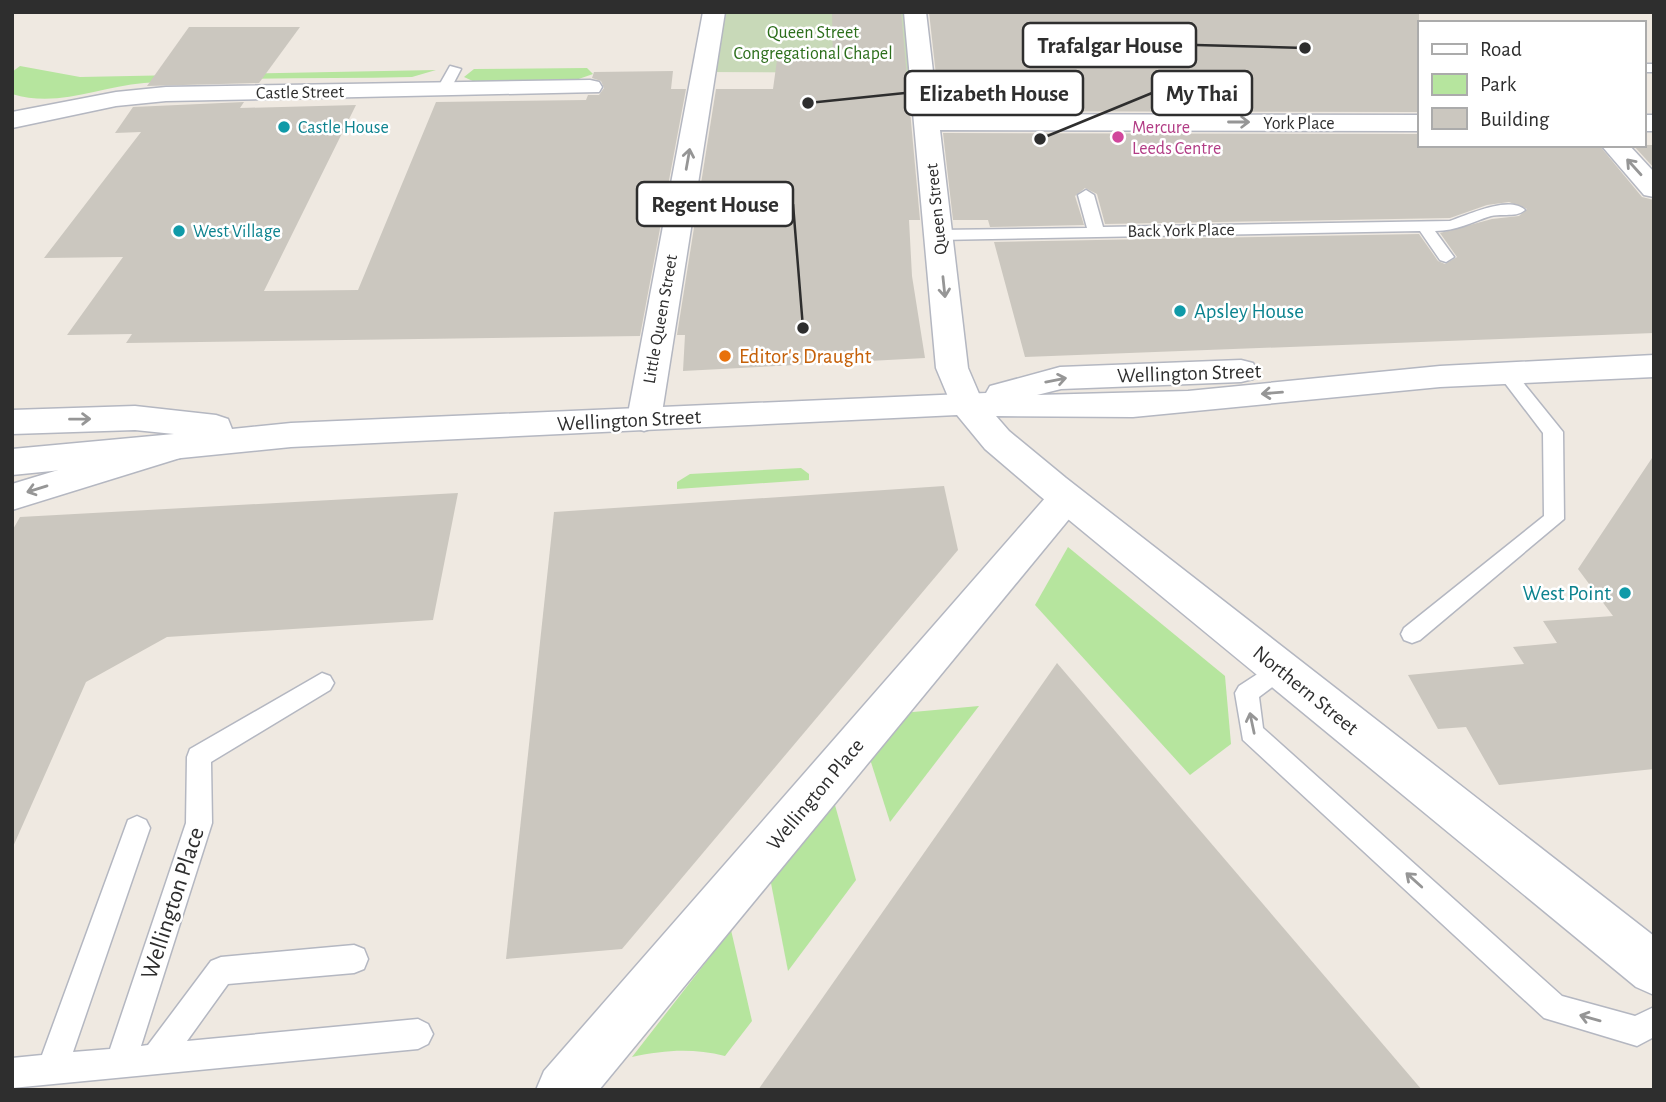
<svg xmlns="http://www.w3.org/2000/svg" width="1666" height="1102" viewBox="0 0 1666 1102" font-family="'Alegreya Sans',sans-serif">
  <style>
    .green { fill: #b6e59e }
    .cemetery { fill: #c8d9b8 }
    .building { fill: #cbc7bf }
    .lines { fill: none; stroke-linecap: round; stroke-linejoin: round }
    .lane-casing { stroke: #b4b7c1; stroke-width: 3 }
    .street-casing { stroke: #b4b7c1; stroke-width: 3 }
    .secondary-casing { stroke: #b4b7c1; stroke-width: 3 }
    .lane { fill: #fff; fill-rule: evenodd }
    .street { fill: #fff; fill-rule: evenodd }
    .secondary { fill: #fff; fill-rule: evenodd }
    .oneway { stroke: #969696 }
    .culture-dot { fill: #0f9aa8; stroke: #fff; stroke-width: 2.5 }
    .hotel-dot { fill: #d1479c; stroke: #fff; stroke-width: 2.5 }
    .food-dot { fill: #e8710a; stroke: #fff; stroke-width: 2.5 }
    .labels { text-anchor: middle; stroke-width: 5; stroke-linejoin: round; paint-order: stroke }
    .far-park-label { font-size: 18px; fill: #2c6e1b; stroke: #fff }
    .far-street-label { font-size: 18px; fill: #2e2e2e; stroke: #fff }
    .far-culture-label { font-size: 18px; fill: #0d838f; stroke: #fff; text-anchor: start }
    .far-hotel-label { font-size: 18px; fill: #b23c85; stroke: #fff; text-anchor: start }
    .culture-label { font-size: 21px; fill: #0d838f; stroke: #fff; text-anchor: start }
    .food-label { font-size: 21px; fill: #c56008; stroke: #fff; text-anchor: start }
    .street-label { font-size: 21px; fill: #2e2e2e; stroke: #fff }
    .near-street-label { font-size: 24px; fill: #2e2e2e; stroke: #fff }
    .leader { fill: none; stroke: #2e2e2e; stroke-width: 2.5 }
    .callout-dot { fill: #2e2e2e; stroke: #fff; stroke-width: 2.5 }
    .callout { fill: #fff; stroke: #2e2e2e; stroke-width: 2.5 }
    .callout-label { font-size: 23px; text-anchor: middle; font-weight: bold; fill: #2e2e2e }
  </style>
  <rect width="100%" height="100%" fill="#efe9e1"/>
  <!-- green -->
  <g class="green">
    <path d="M20,66l60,11 356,-7 -24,7c-89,2 -179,0 -268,6 -46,4 -86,25 -132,11v-22z"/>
    <polygon points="587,68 593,74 570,82 477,83 464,77 474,69"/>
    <polygon points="801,468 809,474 809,480 677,489 677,482 690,474"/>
    <polygon points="1068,547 1225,676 1231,744 1190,775 1035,605"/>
    <polygon points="979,706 890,822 869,756 902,713"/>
    <polygon points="833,798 856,880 788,971 770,878"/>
    <path d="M731,930l21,91 -27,35c-33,-8 -60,-6 -93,1z"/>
  </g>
  <!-- cemetery -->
  <polygon class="cemetery" points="711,12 915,12 921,73 703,72"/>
  <!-- building -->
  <g class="building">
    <polygon points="832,12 901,12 920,220 909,220 912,276 925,358 683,371 685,335 677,335 716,89 773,89 777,60 833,61"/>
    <polygon points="929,12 1419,12 1419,112 940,111"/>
    <polygon points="189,27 300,27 259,83 147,86"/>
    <polygon points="673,71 671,89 686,89 640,336 126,343 132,334 67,335 123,257 44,258 141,132 115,133 133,107 244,102 240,108 356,105 264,291 358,290 436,102 586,100 588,95 599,95 604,88 601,81 592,78 594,72"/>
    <polygon points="943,133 1419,134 1419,145 1599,145 1642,197 1654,200 1654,333 1025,357 994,242 1419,234 1438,261 1445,264 1457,257 1440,233 1492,219 1519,216 1527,209 1509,202 1487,205 1450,218 1105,224 1097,194 1085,188 1075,196 1084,225 990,227 988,220 953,220"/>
    <polygon points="1633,145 1654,145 1654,168"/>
    <polygon points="1654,455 1654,769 1499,785 1466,727 1438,729 1408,675 1524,664 1513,647 1557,643 1543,621 1613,616 1578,569"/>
    <polygon points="944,486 958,550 622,949 506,959 554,512"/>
    <polygon points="458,493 433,620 167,637 86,682 12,849 12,531 20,517"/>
    <polygon points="1057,663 1422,1090 758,1090"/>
  </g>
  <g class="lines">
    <!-- lane casing -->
    <g class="lane-casing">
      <g id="lane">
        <rect x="1643" y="64" width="11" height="8"/>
        <polygon points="450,66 461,69 449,92 439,92 437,89"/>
        <path d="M1086,190l8,5 9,32 347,-6c18,-6 59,-26 75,-11 -9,8 -22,3 -34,6 -20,6 -34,15 -56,15l19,26 -8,5 -6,-2 -20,-29 -482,9 -8,-5 8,-5 149,-2 -9,-33z"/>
        <polygon points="1507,368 1513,370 1563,432 1564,519 1420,640 1412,643 1404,640 1401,634 1404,628 1544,516 1543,433 1498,374"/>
        <polygon points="1279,660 1287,662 1290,669 1287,676 1259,697 1263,728 1562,996 1635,1016 1654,1007 1654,1037 1637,1046 1544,1018 1243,740 1235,693 1239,686"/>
        <polygon points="322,673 330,676 334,683 330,690 211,762 212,823 141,1046 148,1045 211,961 221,957 354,945 364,949 368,959 364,969 354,973 228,984 187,1041 418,1019 428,1024 433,1034 428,1044 418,1049 12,1088 12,1058 42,1055 128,820 137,816 146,820 150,828 73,1052 110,1049 186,823 187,757 190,749"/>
      </g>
    </g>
    <!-- street casing -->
    <g class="street-casing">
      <g id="street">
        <polygon points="703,12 725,12 661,419 656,427 644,431 632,427 627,419"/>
        <polygon points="904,12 926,12 938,114 1419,115 1419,131 940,130 968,368 983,403 978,411 966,414 954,411 936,368"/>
        <polygon points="590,80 599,82 602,87 599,92 166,101 116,106 12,128 12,112 116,92 166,87"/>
        <rect x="1643" y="115" width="11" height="16"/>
        <polygon points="1601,145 1629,145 1654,172 1654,197 1644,195"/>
        <polygon points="167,437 180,440 185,449 180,458 12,510 12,484"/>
        <polygon points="1066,485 1079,489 1084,498 1079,507 599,1090 536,1090 544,1071 1053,489"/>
      </g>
    </g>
    <!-- secondary casing -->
    <g class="secondary-casing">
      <polygon id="secondary" points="1654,355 1654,377 1440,387 1133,417 996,416 1009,431 1066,478 1654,936 1654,995 1636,987 1040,496 985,449 957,415 291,447 12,475 12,449 174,434 135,430 12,434 12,410 135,406 216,415 228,419 232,429 291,423 986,393 990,386 1060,367 1241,360 1253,363 1257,371 1253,379 1241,382 1061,389 1037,395 1188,391 1440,366"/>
    </g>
    <!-- lane -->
    <use href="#lane" class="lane"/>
    <!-- street -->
    <use href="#street" class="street"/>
    <!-- secondary -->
    <use href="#secondary" class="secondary"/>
  </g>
  <!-- one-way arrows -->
  <defs><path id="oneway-shaft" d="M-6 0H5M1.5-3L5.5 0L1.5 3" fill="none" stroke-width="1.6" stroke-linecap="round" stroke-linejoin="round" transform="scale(1.75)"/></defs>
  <g class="oneway">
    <use href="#oneway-shaft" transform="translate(1239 122)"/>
    <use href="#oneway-shaft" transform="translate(688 159) rotate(-80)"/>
    <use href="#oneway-shaft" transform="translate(1634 167) rotate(-132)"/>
    <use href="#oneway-shaft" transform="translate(944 287) rotate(84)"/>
    <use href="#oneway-shaft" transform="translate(1056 380) rotate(-11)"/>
    <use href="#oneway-shaft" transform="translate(1272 393) rotate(175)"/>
    <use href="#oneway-shaft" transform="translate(80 419) rotate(-1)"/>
    <use href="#oneway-shaft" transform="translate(37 489) rotate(163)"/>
    <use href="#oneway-shaft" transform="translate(1252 723) rotate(-102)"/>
    <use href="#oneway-shaft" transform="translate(1414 880) rotate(-138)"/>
    <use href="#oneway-shaft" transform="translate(1590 1018) rotate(-164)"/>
  </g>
  <!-- markers -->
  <g class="culture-dot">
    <circle cx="284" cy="127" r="7"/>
    <circle cx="179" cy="231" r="7"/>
    <circle cx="1180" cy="311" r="7"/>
    <circle cx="1625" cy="593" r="7"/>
  </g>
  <circle class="hotel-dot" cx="1118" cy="137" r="7"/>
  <circle class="food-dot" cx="725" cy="356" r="7"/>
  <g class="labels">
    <!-- far-park labels -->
    <g class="far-park-label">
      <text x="813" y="38">Queen Street<tspan x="813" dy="21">Congregational Chapel</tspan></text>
    </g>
    <!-- far-street labels -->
    <g class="far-street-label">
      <text transform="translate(300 92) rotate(-1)" y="6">Castle Street</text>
      <text x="1299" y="129">York Place</text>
      <text transform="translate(936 209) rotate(-96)" y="6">Queen Street</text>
      <text transform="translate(1181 230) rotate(-1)" y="6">Back York Place</text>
      <text transform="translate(660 319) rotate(-80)" y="6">Little Queen Street</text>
    </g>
    <!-- far-culture labels -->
    <g class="far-culture-label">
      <text x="298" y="133">Castle House</text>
      <text x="193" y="237">West Village</text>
    </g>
    <!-- far-hotel labels -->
    <g class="far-hotel-label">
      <text x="1132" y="133">Mercure<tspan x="1132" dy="21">Leeds Centre</tspan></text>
    </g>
    <!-- culture labels -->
    <g class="culture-label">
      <text x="1194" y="318">Apsley House</text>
      <text x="1611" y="600" text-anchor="end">West Point</text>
    </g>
    <!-- food labels -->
    <g class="food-label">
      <text x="739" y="363">Editor's Draught</text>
    </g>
    <!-- street labels -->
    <g class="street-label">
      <text transform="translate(1189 373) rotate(-2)" y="7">Wellington Street</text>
      <text transform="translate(629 420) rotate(-3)" y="7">Wellington Street</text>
      <text transform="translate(1306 690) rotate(39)" y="7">Northern Street</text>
      <text transform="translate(815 794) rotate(-50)" y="7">Wellington Place</text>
    </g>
    <!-- near-street labels -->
    <g class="near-street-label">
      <text transform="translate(172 903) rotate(-72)" y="8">Wellington Place</text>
    </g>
  </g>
  <!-- callouts -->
  <path class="leader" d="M1305 48L1196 45M1040 139L1152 93M808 103L905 93M803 328L793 204"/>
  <g class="callout-dot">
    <circle cx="1305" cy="48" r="7"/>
    <circle cx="1040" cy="139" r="7"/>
    <circle cx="808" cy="103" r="7"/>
    <circle cx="803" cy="328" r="7"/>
  </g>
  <g class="callout">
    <rect x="1023" y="23" width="173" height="44" rx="7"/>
    <rect x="1152" y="71" width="100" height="44" rx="7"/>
    <rect x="905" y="71" width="178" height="44" rx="7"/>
    <rect x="637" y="182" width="156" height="44" rx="7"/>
  </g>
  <g class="callout-label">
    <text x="1110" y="53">Trafalgar House</text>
    <text x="1202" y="101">My Thai</text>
    <text x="994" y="101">Elizabeth House</text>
    <text x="715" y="212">Regent House</text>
  </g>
  <!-- border -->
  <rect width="1666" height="1102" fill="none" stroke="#2e2e2e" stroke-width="28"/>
  <!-- legend -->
  <rect x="1418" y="21" width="228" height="126" fill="#ffffff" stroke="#ababab" stroke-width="2"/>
  <rect x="1432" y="44" width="35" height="10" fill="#ffffff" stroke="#ababab" stroke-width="2"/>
  <text x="1480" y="56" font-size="21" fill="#2e2e2e">Road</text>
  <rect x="1432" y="74" width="35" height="21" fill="#b6e59e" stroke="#ababab" stroke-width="2"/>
  <text x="1480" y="91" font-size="21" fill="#2e2e2e">Park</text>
  <rect x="1432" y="108" width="35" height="21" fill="#cbc7bf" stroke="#ababab" stroke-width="2"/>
  <text x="1480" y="126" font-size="21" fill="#2e2e2e">Building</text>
</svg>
